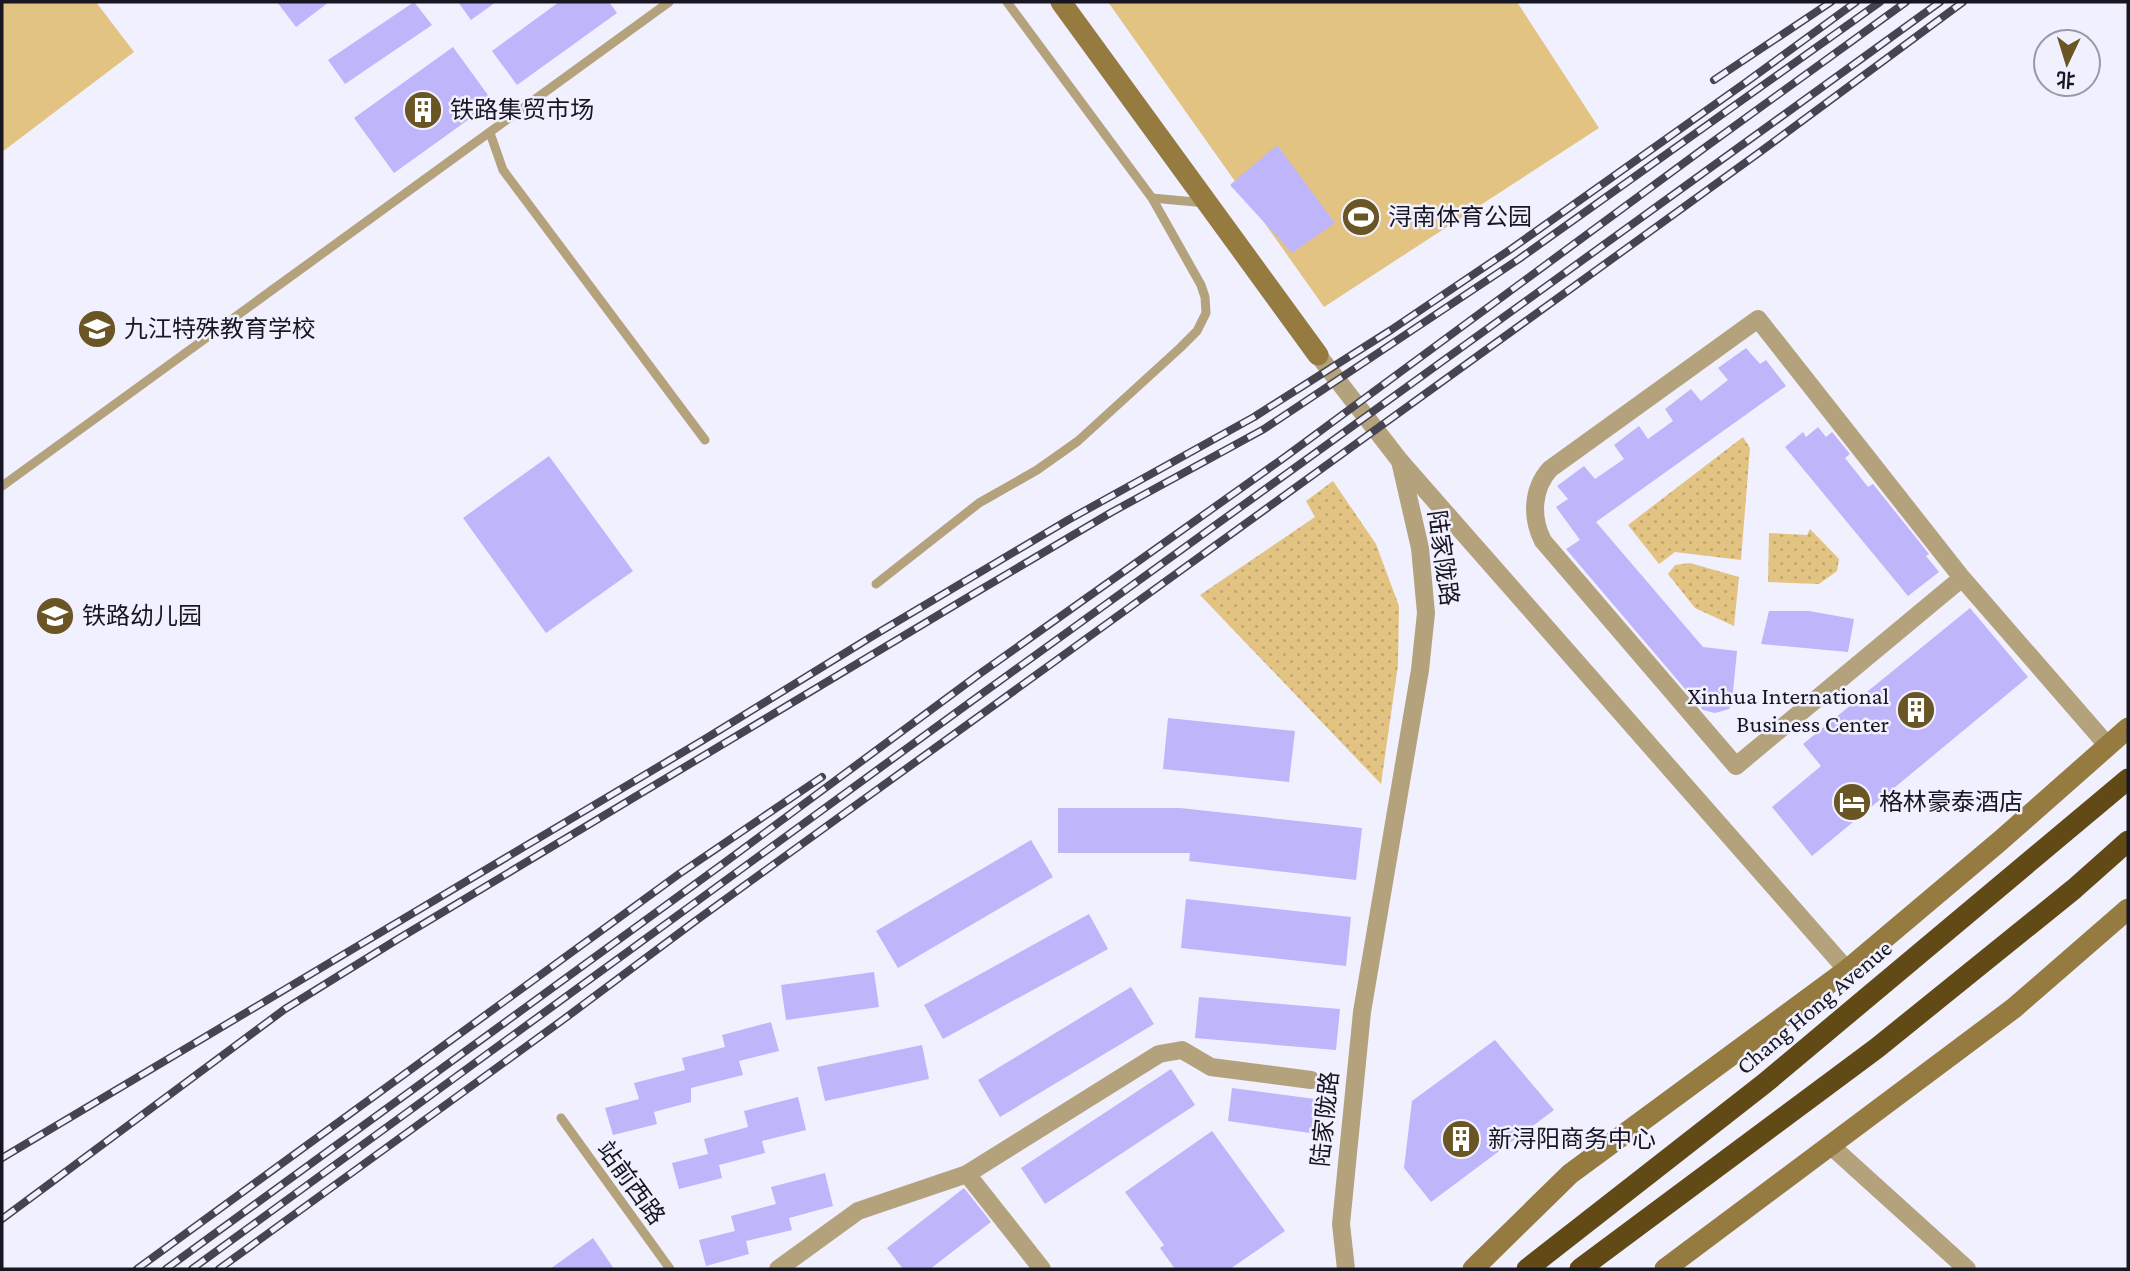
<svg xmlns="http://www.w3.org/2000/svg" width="2130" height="1271" viewBox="0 0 2130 1271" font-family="'Crimson Pro','Noto Sans SC',serif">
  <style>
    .green { fill: url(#green-dots) }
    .pitch { fill: #e2c381 }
    .building { fill: #bfb5fb }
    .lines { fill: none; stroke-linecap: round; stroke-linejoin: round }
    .lane { stroke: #b4a27c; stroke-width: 9 }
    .street { stroke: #b4a27c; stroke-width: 18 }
    .secondary { stroke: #967b40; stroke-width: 21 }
    .highway { stroke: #614a16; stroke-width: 21 }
    .rail-casing { stroke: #464450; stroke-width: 8 }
    .rail { stroke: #f1f0fe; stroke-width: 5; stroke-dasharray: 16; stroke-linecap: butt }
    .labels { text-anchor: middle; stroke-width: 5; stroke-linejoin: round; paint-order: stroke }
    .poi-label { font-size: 24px; fill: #181622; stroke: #f1f0fe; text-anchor: start }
    .street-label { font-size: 24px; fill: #181622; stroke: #f1f0fe }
  </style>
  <defs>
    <pattern id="green-dots" width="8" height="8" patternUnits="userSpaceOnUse" patternTransform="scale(1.75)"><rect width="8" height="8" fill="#e2c381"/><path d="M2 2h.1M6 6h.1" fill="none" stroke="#c1a76f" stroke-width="1.8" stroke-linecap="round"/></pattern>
  </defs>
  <rect width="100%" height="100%" fill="#f1f0fe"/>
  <!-- green -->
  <g class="green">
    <polygon points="1743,437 1750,448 1741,560 1675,552 1659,564 1628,525"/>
    <polygon points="1333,481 1376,544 1399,606 1398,665 1381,784 1200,595 1315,517 1306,501"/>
    <polygon points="1810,529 1839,559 1837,571 1819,584 1768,582 1769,533 1807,535"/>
    <polygon points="1690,563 1739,577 1734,626 1695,608 1668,574 1675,565"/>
  </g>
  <!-- pitch -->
  <g class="pitch">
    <polygon points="2,2 96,2 134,52 2,152"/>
    <polygon points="1108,2 1517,2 1599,128 1324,307"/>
  </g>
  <!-- building -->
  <g class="building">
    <polygon points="277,2 329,2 296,27"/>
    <polygon points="414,2 432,25 345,84 328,60"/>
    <polygon points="458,2 496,2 471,20"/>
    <polygon points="559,2 609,2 617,13 517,85 492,51"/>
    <polygon points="453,47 493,102 394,173 354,118"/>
    <polygon points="1277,145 1335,223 1292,253 1230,185"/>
    <polygon points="1746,348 1760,364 1766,360 1786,386 1596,522 1703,647 1737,651 1732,702 1729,709 1715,713 1703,710 1566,549 1580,540 1556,507 1568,499 1557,486 1584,466 1595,479 1624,459 1614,445 1639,426 1648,439 1673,421 1665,409 1691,389 1701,401 1728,380 1718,368"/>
    <polygon points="1818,427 1826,437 1832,432 1850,454 1845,458 1868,487 1873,484 1929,554 1926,556 1939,572 1908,596 1785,447 1803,432 1806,437"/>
    <polygon points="549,456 633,571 546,633 463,518"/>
    <polygon points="1970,608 2028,677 1812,856 1772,807 1821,766 1803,744"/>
    <polygon points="1769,611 1809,611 1854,619 1848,652 1761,644"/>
    <polygon points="1168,718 1295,731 1289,782 1163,769"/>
    <polygon points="1058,808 1180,808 1362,828 1356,880 1189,861 1190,853 1058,853"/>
    <polygon points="1031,840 1053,877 898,968 876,931"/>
    <polygon points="1186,899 1351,917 1346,966 1181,948"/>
    <polygon points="1089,914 1108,949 943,1039 924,1005"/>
    <polygon points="874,972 879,1007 786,1020 781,985"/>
    <polygon points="1131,987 1154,1024 1000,1117 978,1080"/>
    <polygon points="1199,997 1340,1009 1336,1050 1195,1038"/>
    <polygon points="771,1022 779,1051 739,1061 743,1075 691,1088 691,1102 654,1112 657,1124 613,1135 605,1108 639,1099 634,1083 685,1070 682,1058 725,1047 722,1035"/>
    <polygon points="1495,1040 1554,1110 1431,1202 1404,1168 1412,1101"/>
    <polygon points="922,1045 929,1079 825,1101 817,1067"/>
    <polygon points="1171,1069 1195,1105 1045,1204 1021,1168"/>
    <polygon points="1232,1088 1322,1100 1317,1134 1228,1121"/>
    <polygon points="798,1097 806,1130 762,1141 765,1153 719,1165 722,1178 679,1189 672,1163 708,1154 704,1139 748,1127 744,1111"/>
    <polygon points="1212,1131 1285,1231 1230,1269 1175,1269 1160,1248 1164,1245 1125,1192"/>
    <polygon points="825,1173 833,1206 789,1218 792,1230 746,1241 749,1254 706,1266 699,1240 735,1231 731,1216 776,1204 771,1187"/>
    <polygon points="964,1188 991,1222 930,1269 903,1269 887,1248"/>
    <polygon points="593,1238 614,1269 550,1269"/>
  </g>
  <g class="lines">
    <!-- lane -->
    <g class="lane">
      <polyline points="490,133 503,170 705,440"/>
      <polyline points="1152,198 1206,203"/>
      <polyline points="2,486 669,2"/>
      <polyline points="876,584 979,503 1037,470 1078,441 1180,348 1197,331 1206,313 1205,297 1201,285 1152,198 1007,2"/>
      <polyline points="561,1118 670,1269"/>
    </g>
    <!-- street -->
    <g class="street">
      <polyline points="1318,355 1400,461 1847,970"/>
      <path d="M1962,578l-226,188 -193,-225c-12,-23 -11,-52 7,-72l208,-150 204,259 146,168"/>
      <polyline points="1830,1145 1967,1269"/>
      <polyline points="967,1174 1042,1269"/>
      <polyline points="778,1269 858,1211 967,1174 1159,1054 1182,1050 1211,1067 1311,1080"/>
      <polyline points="1346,1269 1341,1224 1362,1012 1420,670 1426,613 1420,548 1400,461"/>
    </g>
    <!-- secondary -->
    <g class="secondary">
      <polyline points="1061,2 1318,355"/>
      <polyline points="1473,1269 1570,1174 1847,970 2000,841 2128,728"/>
      <polyline points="1665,1269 2014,1008 2128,909"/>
    </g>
    <!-- highway -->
    <g class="highway">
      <polyline points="1527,1269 1765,1083 2128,779"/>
      <polyline points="1580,1269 1877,1048 2074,889 2128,841"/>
    </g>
    <!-- rail casing -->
    <g class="rail-casing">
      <g id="rail">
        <polyline points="1714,80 1831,2"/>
        <polyline points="2,1158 705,739 871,637 1068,520 1254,417 1391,330 1511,249 1745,83 1856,2"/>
        <polyline points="2,1219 285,1009 398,939 975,593 1112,512 1264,429 1519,259 1880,2"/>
        <polyline points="137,1269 679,874 822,777"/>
        <polyline points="166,1269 724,863 978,675 1285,457 1707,146 1906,2"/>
        <polyline points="192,1269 976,698 1940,2"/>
        <polyline points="219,1269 564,1019 694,922 1760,152 1963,2"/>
      </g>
    </g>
    <!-- rail -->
    <use href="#rail" class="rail"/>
  </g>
  <!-- icons -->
  <defs>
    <g id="building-disc" transform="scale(2.0125)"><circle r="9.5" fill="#6a5524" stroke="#f1f0fe"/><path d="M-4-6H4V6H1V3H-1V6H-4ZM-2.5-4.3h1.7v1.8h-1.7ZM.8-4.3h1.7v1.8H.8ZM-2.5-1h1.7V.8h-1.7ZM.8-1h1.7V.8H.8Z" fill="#fff"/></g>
    <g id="stadium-disc" transform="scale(2.0125)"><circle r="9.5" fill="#6a5524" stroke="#f1f0fe"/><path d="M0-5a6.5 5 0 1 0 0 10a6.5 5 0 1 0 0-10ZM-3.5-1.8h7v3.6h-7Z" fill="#fff"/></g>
    <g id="school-disc" transform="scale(2.0125)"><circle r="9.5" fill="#6a5524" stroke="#f1f0fe"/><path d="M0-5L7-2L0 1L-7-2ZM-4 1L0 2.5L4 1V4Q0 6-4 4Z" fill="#fff"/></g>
    <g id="hotel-disc" transform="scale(2.0125)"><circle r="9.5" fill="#6a5524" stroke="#f1f0fe"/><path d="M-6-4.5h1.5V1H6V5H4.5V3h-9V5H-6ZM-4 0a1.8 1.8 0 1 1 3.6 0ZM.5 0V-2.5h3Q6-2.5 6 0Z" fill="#fff"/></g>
  </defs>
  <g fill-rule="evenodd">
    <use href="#building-disc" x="423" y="110"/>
    <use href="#stadium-disc" x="1361" y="217"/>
    <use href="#school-disc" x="97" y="329"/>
    <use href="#school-disc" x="55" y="616"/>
    <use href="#building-disc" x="1916" y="710"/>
    <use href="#hotel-disc" x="1852" y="802"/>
    <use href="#building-disc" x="1461" y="1139"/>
  </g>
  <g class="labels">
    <!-- poi labels -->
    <g class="poi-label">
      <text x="450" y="118">铁路集贸市场</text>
      <text x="1388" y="225">浔南体育公园</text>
      <text x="124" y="337">九江特殊教育学校</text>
      <text x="82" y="624">铁路幼儿园</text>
      <text x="1889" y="704" text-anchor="end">Xinhua International<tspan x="1889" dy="28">Business Center</tspan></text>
      <text x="1879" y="810">格林豪泰酒店</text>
      <text x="1488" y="1147">新浔阳商务中心</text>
    </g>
    <!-- street labels -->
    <g class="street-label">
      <text transform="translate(1443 558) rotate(82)" y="8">陆家陇路</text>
      <text transform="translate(1814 1007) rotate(-40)" y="8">Chang Hong Avenue</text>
      <text transform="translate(1325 1119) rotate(-84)" y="8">陆家陇路</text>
      <text transform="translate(631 1183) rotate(54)" y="8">站前西路</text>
    </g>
  </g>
  <!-- border -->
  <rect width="2130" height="1271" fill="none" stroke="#181622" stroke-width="7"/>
  <!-- north arrow -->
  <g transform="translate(2067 63) rotate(184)"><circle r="33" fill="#f1f0fe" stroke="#9a99a6" stroke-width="2"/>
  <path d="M0-5L12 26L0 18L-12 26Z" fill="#6a5524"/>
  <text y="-10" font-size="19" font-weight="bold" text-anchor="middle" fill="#181622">北</text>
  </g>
</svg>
